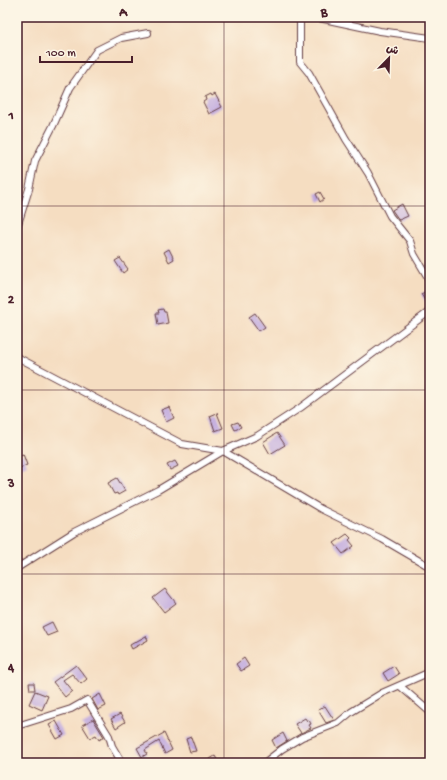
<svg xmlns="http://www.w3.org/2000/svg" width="447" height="780" viewBox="0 0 447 780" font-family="'Gochi Hand','Playpen Sans Arabic',sans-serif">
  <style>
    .building { fill: #bda5de }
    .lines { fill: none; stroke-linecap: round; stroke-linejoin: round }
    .minor-casing { stroke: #643c42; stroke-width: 8 }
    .minor { stroke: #fff; stroke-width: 6 }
    .grid { fill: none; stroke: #4a1f2b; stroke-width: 1; stroke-opacity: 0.55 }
    .neatline { fill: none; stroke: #4a1f2b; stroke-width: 1.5 }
    .grid-label { font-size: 13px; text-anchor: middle; font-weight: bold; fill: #4a1f2b }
  </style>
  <rect width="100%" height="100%" fill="#fcf5e5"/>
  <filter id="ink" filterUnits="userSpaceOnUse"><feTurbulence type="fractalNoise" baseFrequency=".025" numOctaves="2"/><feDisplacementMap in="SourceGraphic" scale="8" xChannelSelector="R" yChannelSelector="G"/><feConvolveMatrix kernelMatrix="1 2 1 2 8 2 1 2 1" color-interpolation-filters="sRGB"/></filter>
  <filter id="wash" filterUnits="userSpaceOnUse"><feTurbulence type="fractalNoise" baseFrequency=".012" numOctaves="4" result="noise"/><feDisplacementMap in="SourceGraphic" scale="16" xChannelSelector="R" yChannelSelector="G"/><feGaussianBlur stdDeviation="0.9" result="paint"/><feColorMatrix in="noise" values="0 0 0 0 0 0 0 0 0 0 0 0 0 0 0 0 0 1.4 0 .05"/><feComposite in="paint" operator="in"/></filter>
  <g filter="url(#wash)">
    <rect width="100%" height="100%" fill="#f5ddc1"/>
    <g id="blocks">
      <!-- building -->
      <g class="building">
        <polygon points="211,94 212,96 215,94 222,107 209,114 203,102 206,100 205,97"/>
        <polygon points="320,192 324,199 320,202 316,194"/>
        <polygon points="402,204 408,216 399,220 392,210"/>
        <polygon points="169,249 174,259 169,262 164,252"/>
        <polygon points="120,258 128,269 123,273 115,261"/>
        <polygon points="430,289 430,307 429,307 421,294"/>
        <polygon points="163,309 164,312 166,312 168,323 158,325 156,313 159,313 158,310"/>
        <polygon points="255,313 265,327 259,331 249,317"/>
        <polygon points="169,407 174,418 166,422 161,410"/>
        <polygon points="217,413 223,428 215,431 210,416"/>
        <polygon points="238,422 241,427 235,430 232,424"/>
        <polygon points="277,433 285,445 270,454 263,442"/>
        <polygon points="23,454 27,465 18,469 17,456"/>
        <polygon points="175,461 178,466 170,470 167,465"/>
        <polygon points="117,478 125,491 118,495 117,493 114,494 108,483"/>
        <polygon points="347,534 351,538 349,540 354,546 343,554 334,543"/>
        <polygon points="165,589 176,603 164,612 153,598"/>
        <polygon points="52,622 57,632 47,636 42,627"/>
        <polygon points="146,636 148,640 132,649 130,645"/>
        <polygon points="244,658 249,666 241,671 236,664"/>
        <polygon points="76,665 87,679 81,684 72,674 63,680 72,691 65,697 53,682"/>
        <polygon points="394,666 399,674 388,681 383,673"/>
        <polygon points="29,683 34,683 35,690 30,690"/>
        <polygon points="35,691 48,696 42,710 29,704"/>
        <polygon points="100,694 106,706 98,710 92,699"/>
        <polygon points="325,706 334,720 326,723 318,710"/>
        <polygon points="120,714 125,722 116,728 111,719"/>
        <polygon points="305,718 307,721 309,720 311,724 309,725 311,728 301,733 295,724"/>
        <polygon points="93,719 104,737 99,740 96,735 90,738 82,725"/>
        <polygon points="56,721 64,735 57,739 49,725"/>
        <polygon points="164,733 172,750 165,754 159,741 145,750 147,754 142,757 137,748"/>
        <polygon points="283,733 287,741 276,748 272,740"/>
        <polygon points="191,737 196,751 190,752 186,739"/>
        <polygon points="215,756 219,763 203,763"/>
      </g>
    </g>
  </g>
  <g filter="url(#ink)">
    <use href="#blocks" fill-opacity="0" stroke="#643c42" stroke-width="1"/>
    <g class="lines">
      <!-- minor casing -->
      <g class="minor-casing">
        <g id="minor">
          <polyline points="300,17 300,62 309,73 346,139 368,173 390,216 410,241 414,254 430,281"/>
          <polyline points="314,17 380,31 430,38"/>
          <polyline points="17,227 29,189 35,161 53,126 70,88 97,50 121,38 148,33"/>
          <polyline points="17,357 182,444 223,451 321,509 382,539 430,567"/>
          <polyline points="17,568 74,532 158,490 223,451 257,436 300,408 430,311"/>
          <polyline points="400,686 430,712"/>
          <polyline points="17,726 71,709 87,700 109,736 112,746 122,763"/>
          <polyline points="264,763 282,749 302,737 338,723 351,712 382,693 430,672"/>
        </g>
      </g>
      <!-- minor -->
      <use href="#minor" class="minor"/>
    </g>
  </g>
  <!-- grid -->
  <path class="grid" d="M224,17v746M17,206h413M17,390h413M17,574h413"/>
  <!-- margin -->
  <rect width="447" height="780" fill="none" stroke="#fcf5e5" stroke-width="44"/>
  <!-- north arrow -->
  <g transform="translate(389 58) rotate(23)" stroke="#fcf5e5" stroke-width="3" paint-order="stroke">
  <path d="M0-3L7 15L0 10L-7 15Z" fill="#4a1f2b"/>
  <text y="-6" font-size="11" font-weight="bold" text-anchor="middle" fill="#4a1f2b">ش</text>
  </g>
  <!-- scale -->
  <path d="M40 56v6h92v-6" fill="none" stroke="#4a1f2b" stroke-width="2"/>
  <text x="46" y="56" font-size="12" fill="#4a1f2b" stroke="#fcf5e5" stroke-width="3" paint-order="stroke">100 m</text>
  <rect x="22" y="22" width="403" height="736" class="neatline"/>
  <g class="grid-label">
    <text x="123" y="16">A</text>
    <text x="324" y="16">B</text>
    <text x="11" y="119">1</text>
    <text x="11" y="303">2</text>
    <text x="11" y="487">3</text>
    <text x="11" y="671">4</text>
  </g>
</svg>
